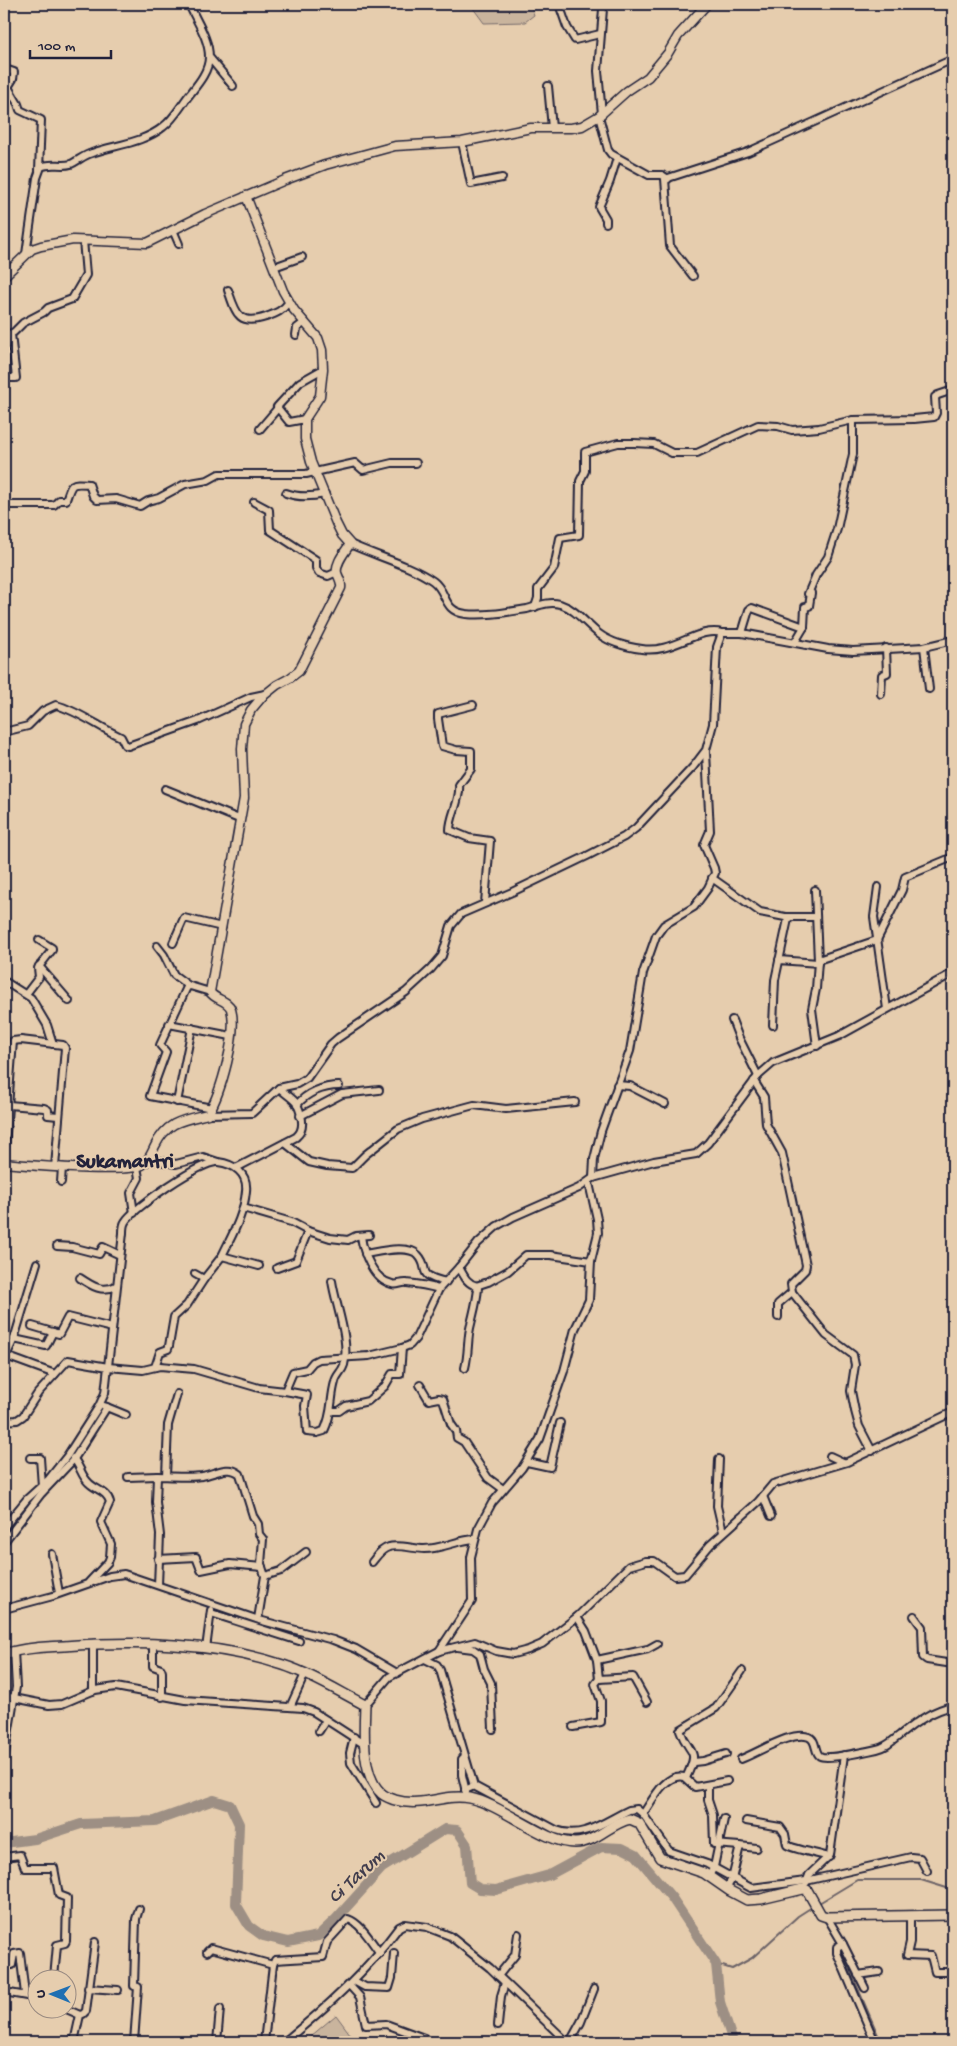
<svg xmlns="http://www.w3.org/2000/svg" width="957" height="2046" viewBox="0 0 957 2046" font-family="'Gochi Hand',sans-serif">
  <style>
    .green { fill: #c9b49d; stroke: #766b6c }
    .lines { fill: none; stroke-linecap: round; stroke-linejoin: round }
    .stream { stroke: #6c6367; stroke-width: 2 }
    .river { stroke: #9d8f84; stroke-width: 10 }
    .minor-casing { stroke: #22223b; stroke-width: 10 }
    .tertiary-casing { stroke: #22223b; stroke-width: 11 }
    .secondary-casing { stroke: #22223b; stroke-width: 12 }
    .minor { stroke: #e6cdae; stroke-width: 6 }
    .tertiary { stroke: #e6cdae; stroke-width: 8 }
    .secondary { stroke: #e6cdae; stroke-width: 9 }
    .labels { text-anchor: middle; stroke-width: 4; stroke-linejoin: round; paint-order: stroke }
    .water-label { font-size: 20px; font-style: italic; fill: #413d4d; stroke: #e6cdae }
    .quarter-label { font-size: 21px; font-weight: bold; fill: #22223b; stroke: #e6cdae }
  </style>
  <rect width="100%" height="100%" fill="#e6cdae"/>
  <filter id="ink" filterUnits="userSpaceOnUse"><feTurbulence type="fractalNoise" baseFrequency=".02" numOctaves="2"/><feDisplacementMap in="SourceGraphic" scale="10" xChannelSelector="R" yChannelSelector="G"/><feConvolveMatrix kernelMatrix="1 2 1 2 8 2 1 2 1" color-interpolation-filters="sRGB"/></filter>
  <g filter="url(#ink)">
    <!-- green -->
    <g class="green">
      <polygon points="470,4 530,4 534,15 525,22 484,23"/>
      <polygon points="336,2015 356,2042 304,2042"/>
    </g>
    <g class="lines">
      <!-- stream -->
      <g class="stream">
        <polyline points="819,1903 857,1880 921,1880 953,1890"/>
        <polyline points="837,1940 881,2042"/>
        <polyline points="716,1964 732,1969 752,1958 798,1916 812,1907"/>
      </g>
      <!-- river -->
      <polyline class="river" points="4,1843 35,1839 81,1824 155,1821 214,1800 230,1805 239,1824 236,1904 249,1926 263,1936 288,1942 318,1936 335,1920 382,1868 445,1829 457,1830 467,1845 470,1883 480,1889 496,1890 549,1875 601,1847 622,1848 636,1855 672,1898 716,1964 720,2002 733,2042"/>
      <!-- minor casing -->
      <g class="minor-casing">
        <g id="minor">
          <polyline points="559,4 567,27 575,40 600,34"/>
          <polyline points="601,4 603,9 598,71 602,114"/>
          <polyline points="697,4 701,9"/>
          <polyline points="209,57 233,86"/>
          <polyline points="4,71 8,70 14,72 13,79 8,87 18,104 20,110 41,120 39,170"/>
          <polyline points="548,86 552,128"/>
          <polyline points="599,116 608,150 611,154 649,175 662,175 668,179"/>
          <polyline points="462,142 471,184 502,178"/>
          <polyline points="606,223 606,219 599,207 610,181 617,158"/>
          <polyline points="173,230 179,244"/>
          <path d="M26,254l11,-76 4,-11c9,-5 21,0 30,-3 7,-3 13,-9 21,-11 23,-8 51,-10 71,-26 12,-9 18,-22 27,-33 8,-10 19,-23 19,-37 0,-19 -13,-36 -20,-53"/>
          <polyline points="274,267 302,257"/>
          <polyline points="693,276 670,246 665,179 748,152 953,59"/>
          <path d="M228,290c8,23 10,36 38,27 11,-4 16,-6 23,-15"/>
          <polyline points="296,335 297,328 305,322"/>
          <polyline points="4,336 14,332 23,323 44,312 48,308 72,299 86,275 83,240"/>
          <polyline points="4,378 16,378 11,334"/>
          <polyline points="305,419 289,422 277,407 300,382 323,369"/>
          <polyline points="260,429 277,409"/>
          <path d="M286,493c13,5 25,4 39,1"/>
          <polyline points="254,502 269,510 270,530 316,560 316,568 319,573 328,576 337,572"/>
          <path d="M4,505h50l5,-5h7c6,-18 5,-17 23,-16l4,12 4,4 19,-1 24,7 8,-5 11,-3 26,-14 23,-4 11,-6h87l49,-11 8,7 29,-7h24"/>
          <path d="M350,544c26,12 60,21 83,37 15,11 9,30 33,33 20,2 41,-2 61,-5 11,-3 21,-8 33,-5 16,5 26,20 39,30 12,9 28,13 43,15 30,5 57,-23 80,-16"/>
          <polyline points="535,607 538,598 538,589 554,568 560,538 579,535 580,481 585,471 585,452 618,443 634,443 654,444 672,453 697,453 758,425 778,426 792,430 819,428 853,420 914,419 934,417 936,413 935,397 938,395 953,390"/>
          <polyline points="742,633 749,610 752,608 804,627"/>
          <polyline points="795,642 804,627 805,607 809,606 811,593 808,594 816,575 828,557 837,529 853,454 853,420"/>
          <polyline points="924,647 929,689"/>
          <polyline points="881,694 882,675 887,673 886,648"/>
          <path d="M473,705l-35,9v5l4,27 14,4 15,1v18l-12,16c2,15 -9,30 -9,45l19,8 21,3 -5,62"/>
          <path d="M4,732l24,-6 15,-15 13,-6c23,6 44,23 65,32l4,8 3,1 70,-25 53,-24 14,-3"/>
          <polyline points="165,789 239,819"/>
          <polyline points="712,878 760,912 785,917 788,919 775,980 773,1025"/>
          <polyline points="878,887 874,917 887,1009"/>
          <polyline points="815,890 818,961 816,989 812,1009 817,1046"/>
          <polyline points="786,917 816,917"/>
          <polyline points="173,943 184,918 222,927"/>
          <polyline points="157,946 164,955 174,975 189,986"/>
          <polyline points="779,960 818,963"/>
          <polyline points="818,960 877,940 902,890 905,877 953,857"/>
          <polyline points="39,966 69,1001"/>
          <polyline points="4,981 31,998 47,1025 53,1044"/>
          <polyline points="210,992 190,986 187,987 160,1045 166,1052 150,1096 212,1108"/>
          <polyline points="26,994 39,977 38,968 52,950 52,948 39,940"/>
          <polyline points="732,1020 739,1038 758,1076"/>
          <polyline points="169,1024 231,1036"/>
          <polyline points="754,1081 764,1097 766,1124 782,1153 806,1265 805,1270 791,1284 792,1292 778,1304 778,1317"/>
          <polyline points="617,1085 630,1086 665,1104"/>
          <polyline points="177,1102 192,1028"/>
          <polyline points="9,1105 44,1108 48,1110 48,1115 58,1116"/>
          <path d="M297,1105c9,-12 26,-19 42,-19"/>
          <polyline points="208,1114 252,1113 279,1088 297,1084 307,1078 331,1044 338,1038 406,992 431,969 442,956 451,926 461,914 512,892 587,856 624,837 636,828 693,767 706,750 713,724 717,647 722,633 742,633 828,649 853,651 924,647 953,640"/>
          <polyline points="300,1116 342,1094 379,1090"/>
          <polyline points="285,1143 309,1162 327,1166 352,1168 365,1155 398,1129 422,1119 474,1105 506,1109 575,1102"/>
          <polyline points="4,1159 13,1041 21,1040 63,1045 65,1048 55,1167"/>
          <polyline points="149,1159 176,1164 203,1157 218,1162"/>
          <path d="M236,1168l60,-31c10,-8 6,-22 1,-33 -4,-6 -13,-11 -18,-16"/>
          <polyline points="593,1178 594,1159 601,1131 630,1051 643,973 656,936 664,925 694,907 708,888 715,873 714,868 704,845 710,831 706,752"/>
          <polyline points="61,1182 62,1167"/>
          <polyline points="243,1208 291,1222 308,1231 330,1238 348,1240 356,1236 369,1235"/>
          <polyline points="134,1213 131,1193 139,1178 137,1167"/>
          <path d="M361,1236c2,16 12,44 31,48 5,2 10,-2 15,-1 11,1 22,3 32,6"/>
          <polyline points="57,1246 72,1247 99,1254 103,1247 120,1255"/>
          <path d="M365,1254c13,-2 44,-10 53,1 14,15 -5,19 28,27"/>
          <path d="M459,1267c5,9 8,17 18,19l1,2c-1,13 -4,23 -7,36 -4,14 -2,28 -6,44"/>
          <polyline points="277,1268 296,1261 308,1231"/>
          <polyline points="195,1274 204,1279 222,1256"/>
          <path d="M80,1278c12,8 22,15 36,8"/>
          <polyline points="476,1286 488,1282 508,1271 526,1255 551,1255 591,1261"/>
          <polyline points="792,1292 826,1335 853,1355 855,1365 851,1391 855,1411 859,1426 872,1451"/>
          <polyline points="32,1326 59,1334 68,1317 112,1328"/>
          <polyline points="14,1339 37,1263"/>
          <polyline points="6,1356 14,1339 46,1346 53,1332"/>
          <polyline points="4,1359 6,1356 55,1374"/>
          <polyline points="155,1367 160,1352 168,1349 169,1346 174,1317 187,1305 204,1279"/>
          <polyline points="420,1385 429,1400 439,1398 443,1399 451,1424 456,1431 457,1438 464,1442 488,1478 503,1489"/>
          <path d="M285,1391l22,4 -2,11 2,26 10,1 7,-2c9,-18 6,-32 11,-49 1,-7 7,-10 9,-17 6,-26 -8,-58 -12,-84"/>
          <polyline points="104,1406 126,1415"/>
          <polyline points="332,1411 339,1411 346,1406 368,1401 385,1386 392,1374 400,1374 402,1348"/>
          <polyline points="4,1421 17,1420 23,1416 38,1393 68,1360 108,1367 143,1370 160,1366 194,1369 259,1388 285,1391 293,1372 307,1369 313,1362 319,1359 369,1356 402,1348 410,1345 416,1338 439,1289 459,1267 478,1243 497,1226 513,1217 579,1188 593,1178 654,1161 696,1154 708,1143 758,1076 773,1063 839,1036 953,973"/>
          <polyline points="830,1456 843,1462"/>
          <polyline points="30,1458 40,1458 42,1486"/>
          <path d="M73,1458c7,7 8,18 16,25 7,7 18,8 21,19l-9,20 10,22 -1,13 -2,5 -19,20"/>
          <polyline points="719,1459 717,1506 723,1532"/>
          <polyline points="527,1462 550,1467 560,1423"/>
          <polyline points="166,1476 168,1425 177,1394"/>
          <polyline points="128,1477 157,1476"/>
          <polyline points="763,1496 771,1516"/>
          <path d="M4,1527l23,-28 21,-19 19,-24 32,-50 6,-13 18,-160c0,-3 0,-8 2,-11 8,-14 77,-62 93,-60 16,2 30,11 28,29 -2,24 -14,44 -24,65l37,10"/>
          <polyline points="4,1542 41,1494 74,1459 107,1407"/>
          <polyline points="52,1554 59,1593"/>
          <polyline points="158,1559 196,1557 201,1570 230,1564 262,1567"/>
          <path d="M372,1562c5,-6 9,-13 17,-15 8,-3 26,2 35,2 18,0 33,-9 51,-10"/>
          <polyline points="265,1576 281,1571 306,1552"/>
          <path d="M158,1585l2,-50 -4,-33 1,-26c14,0 31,2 45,0 12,-2 27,-12 38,-2l13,42 5,8 1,10 4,5 -2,25 4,12 -7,43"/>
          <polyline points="4,1609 53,1596 110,1576 124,1574 259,1620 333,1640 356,1649 397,1673"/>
          <polyline points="211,1613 299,1641"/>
          <polyline points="914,1616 922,1627 923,1657 927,1660 953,1664"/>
          <polyline points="577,1617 586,1631 597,1660 648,1649 657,1644"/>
          <polyline points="4,1645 6,1653"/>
          <polyline points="153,1645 153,1666 161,1669 162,1672 162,1697"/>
          <polyline points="457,1647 473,1649 480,1654 484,1669 491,1683 493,1729"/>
          <polyline points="206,1649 211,1610"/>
          <polyline points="439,1651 472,1601 471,1557 478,1529 492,1503 522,1468 540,1439 564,1371 575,1329 589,1300 591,1261 598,1233 597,1219 589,1183"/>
          <polyline points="425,1659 437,1665 440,1670 474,1786"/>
          <polyline points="597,1660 599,1679 633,1677 647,1702"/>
          <polyline points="93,1691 93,1644"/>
          <polyline points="4,1696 49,1705 62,1704 95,1690 116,1687 185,1700 303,1708 314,1712 365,1745"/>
          <polyline points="4,1705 5,1697"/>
          <polyline points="365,1705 389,1677 439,1651 475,1642 496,1651 513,1654 528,1650 542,1644 577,1617 629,1566 646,1561 654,1561 675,1576 685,1575 710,1545 758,1502 773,1484 847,1462 953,1412"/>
          <polyline points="290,1707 305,1674"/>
          <polyline points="573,1727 601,1722 601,1701 595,1684 599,1679"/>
          <polyline points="319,1731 326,1720"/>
          <polyline points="354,1737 350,1753 351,1763 376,1803"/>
          <polyline points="465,1756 462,1759 462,1775 466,1792"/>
          <path d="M741,1759c17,-6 51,-29 68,-22 8,3 5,15 11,19 7,4 48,-5 57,-7 10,-2 15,-8 23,-14 16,-13 33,-25 53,-29"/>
          <polyline points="4,1760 16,1687 14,1651"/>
          <polyline points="694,1762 703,1761 726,1754"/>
          <path d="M686,1778c15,-32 3,-21 -6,-48l36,-22 26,-37"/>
          <polyline points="708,1786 708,1800 713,1815 714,1844 740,1846"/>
          <path d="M465,1790l9,-4 82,44c27,10 49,-9 73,-20l8,-1 6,5 26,37 38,13 44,24 55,-7 105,-24 9,1 7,13"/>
          <path d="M643,1814c9,-13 23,-42 41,-37l11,10 32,-6"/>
          <path d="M746,1821l34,6 5,7 2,11c6,4 33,9 42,12"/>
          <polyline points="4,1857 20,1855 25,1868 54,1868 59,1895 67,1898 66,1941 65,1943 57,1945 54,1978"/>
          <polyline points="709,1876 714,1867 724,1819"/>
          <polyline points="806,1883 809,1875 830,1855 844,1755"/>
          <polyline points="726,1889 732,1879 740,1846 756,1848"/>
          <polyline points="910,1915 910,1942 907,1955 931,1956 935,1972 953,1972"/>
          <polyline points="827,1917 843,1944 837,1947 837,1953 875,2042"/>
          <polyline points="843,1944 865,1988"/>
          <polyline points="207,1952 211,1948 273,1965"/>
          <polyline points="4,1966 12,1965 14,1954 20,1953 25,1994"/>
          <polyline points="858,1975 879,1972"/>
          <polyline points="498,1976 515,1955 518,1934"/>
          <polyline points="354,1981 365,1987 389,1988 392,1978 394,1953"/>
          <polyline points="953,1984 953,1996"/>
          <polyline points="350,1986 360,1997 366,2025 386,2024 424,2038"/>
          <polyline points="88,1988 118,1990"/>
          <polyline points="4,1992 38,1998"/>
          <polyline points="64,2008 80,2015"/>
          <polyline points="498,2025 501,1996 505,1983"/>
          <polyline points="74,2042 80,2015 83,2014 86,2011 95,1942"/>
          <polyline points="134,2042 138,1987 134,1986 136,1919 139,1909"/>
          <polyline points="217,2042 220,2009"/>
          <path d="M264,2042l9,-77 2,-5 48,-3 4,-15 21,-23c13,4 24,24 32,34"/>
          <path d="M284,2042c43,-35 83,-71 115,-115l6,-3 22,3 23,9 40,32 77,74"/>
          <polyline points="570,2042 581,2022 594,1989"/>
        </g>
      </g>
      <!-- tertiary casing -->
      <g class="tertiary-casing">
        <g id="tertiary">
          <polyline points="4,276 32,249 41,246 73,240 147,243 205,214 285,180 325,165 395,146 462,142 531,128 571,128 582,126 599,116 627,91 648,77 668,53 678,36 707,4"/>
          <path d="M4,1163c23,2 123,11 138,2 7,-4 10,-13 13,-19 12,-25 28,-26 53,-32 13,-21 30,-81 23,-105 -3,-9 -16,-9 -21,-17l34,-194 -2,-49 2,-25 7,-14 11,-13 15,-12 13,-7 9,-7 42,-83c1,-6 -2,-9 -4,-15 -2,-10 8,-21 13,-29l-8,-9 -6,-12 -25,-61 -6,-23v-20l15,-23 3,-27 -1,-19 -4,-12 -24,-28 -11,-19 -37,-95"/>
        </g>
      </g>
      <!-- secondary casing -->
      <g class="secondary-casing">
        <path id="secondary" d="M4,1654c19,-6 40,-7 60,-8 72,-5 150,-4 219,19 28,9 55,26 82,40 -1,25 -4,70 16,88 4,4 9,5 14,7 29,8 49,-7 75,-2 33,7 74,45 105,45 21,0 35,-20 55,-24l9,4 21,35 44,15 26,18 17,9 14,-1 42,-10 4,1 14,25 6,2 126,-2"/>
      </g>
      <!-- minor -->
      <use href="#minor" class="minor"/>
      <!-- tertiary -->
      <use href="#tertiary" class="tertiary"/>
      <!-- secondary -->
      <use href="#secondary" class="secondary"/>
    </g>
  </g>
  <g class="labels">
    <!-- water labels -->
    <g class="water-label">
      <text transform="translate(355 1875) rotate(-43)" y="7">Ci Tarum</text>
    </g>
    <!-- quarter labels -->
    <g class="quarter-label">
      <text x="125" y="1167">Sukamantri</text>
    </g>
  </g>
  <!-- margin -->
  <rect width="957" height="2046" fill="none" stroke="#e6cdae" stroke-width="20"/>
  <rect x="10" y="10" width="937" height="2026" fill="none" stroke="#22223b" stroke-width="2" filter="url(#ink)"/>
  <!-- north arrow -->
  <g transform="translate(52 1994) rotate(271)"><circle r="24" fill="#e6cdae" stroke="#988980"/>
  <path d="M0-4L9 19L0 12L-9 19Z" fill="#1f6fb2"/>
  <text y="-8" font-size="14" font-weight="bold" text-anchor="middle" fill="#22223b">U</text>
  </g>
  <!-- scale -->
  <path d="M30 50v8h81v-8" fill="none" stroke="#22223b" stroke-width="2.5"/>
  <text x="38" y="50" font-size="15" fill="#22223b" stroke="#e6cdae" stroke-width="4" paint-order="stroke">100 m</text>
</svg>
